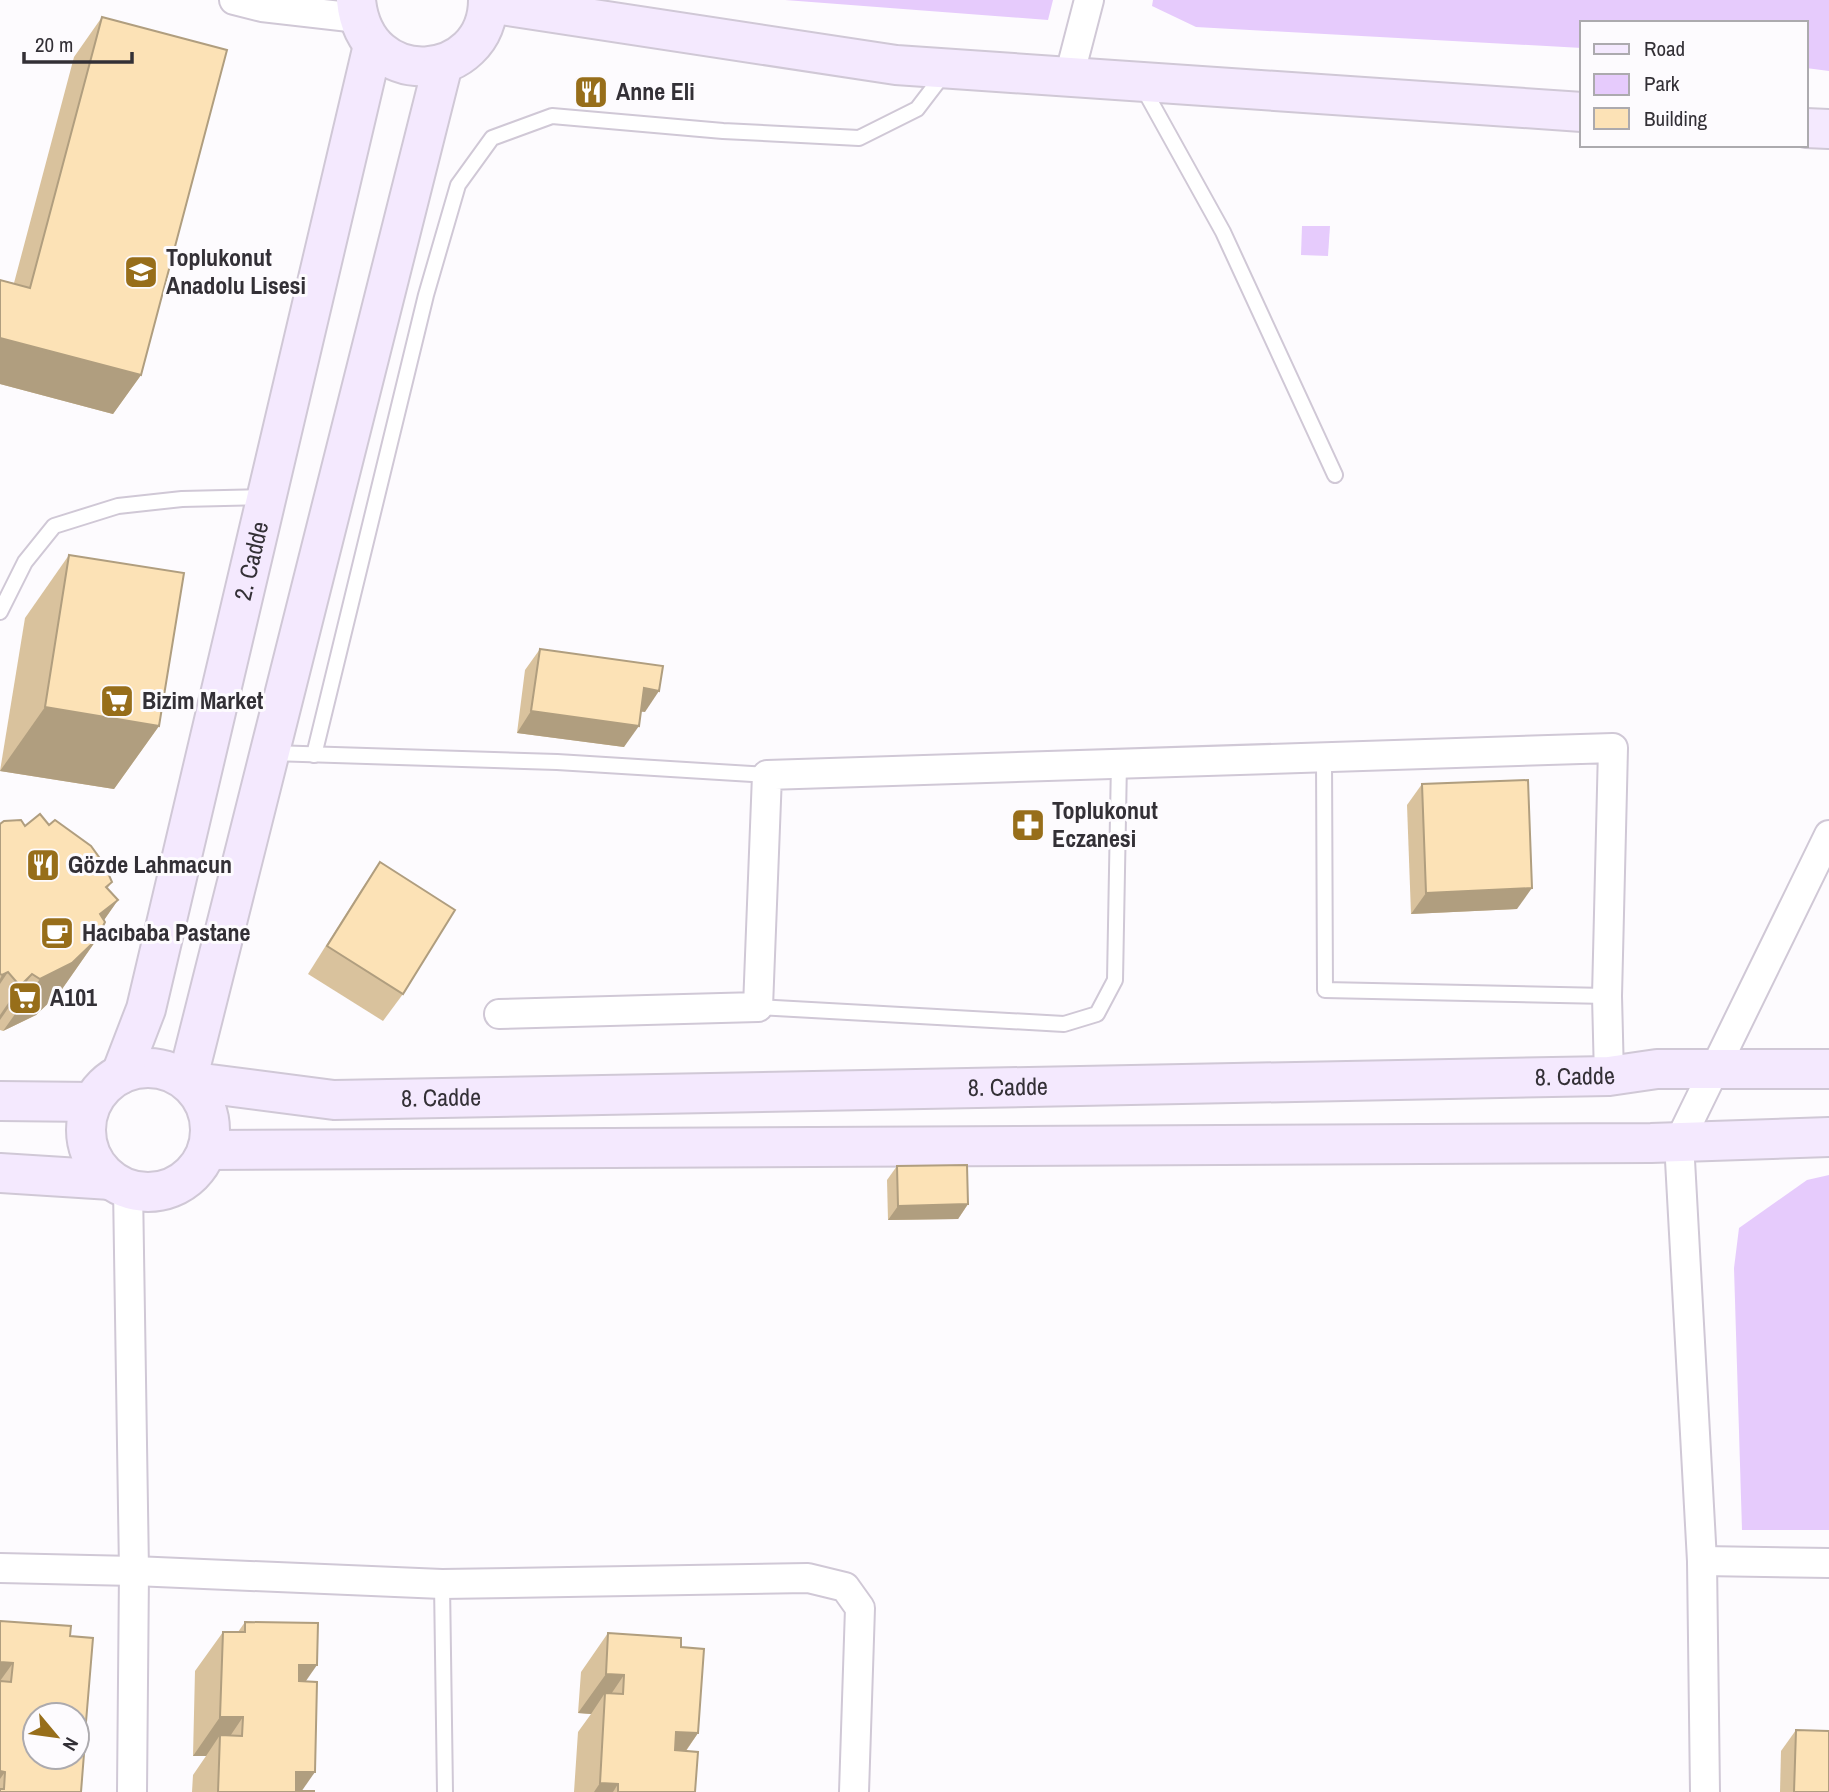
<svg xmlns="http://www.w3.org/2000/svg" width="1829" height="1792" viewBox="0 0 1829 1792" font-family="'Archivo Narrow',sans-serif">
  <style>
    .green { fill: #e6cbfc }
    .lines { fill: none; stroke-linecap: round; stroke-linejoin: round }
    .lane-casing { stroke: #d0c8d6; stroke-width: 18 }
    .street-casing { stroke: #d0c8d6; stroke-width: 32 }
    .secondary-casing { stroke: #d0c8d6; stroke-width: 42 }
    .lane { stroke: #fff; stroke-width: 14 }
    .street { stroke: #fff; stroke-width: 28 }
    .secondary { stroke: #f4e9fe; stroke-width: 38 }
    .wall { fill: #d9c29d }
    .shaded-wall { fill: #b09e7f }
    .building { fill: #fce2b6; stroke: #b09e7f; stroke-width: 2 }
    .labels { text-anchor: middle; stroke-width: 6; stroke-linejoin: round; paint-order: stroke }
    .poi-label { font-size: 24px; font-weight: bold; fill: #333036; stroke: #fdfbfe; text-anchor: start }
    .street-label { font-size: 24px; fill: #333036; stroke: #fdfbfe }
  </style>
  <rect width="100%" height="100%" fill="#fdfbfe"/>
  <!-- green -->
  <g class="green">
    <polygon points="785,0 1053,0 1048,20"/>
    <polygon points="1153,0 1829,0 1829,71 1806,68 1806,23 1582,23 1582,48 1196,27 1152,6"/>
    <polygon points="1302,226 1330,226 1328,256 1301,255"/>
    <polygon points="1829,1175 1829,1530 1742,1530 1734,1268 1739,1228 1807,1180"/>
  </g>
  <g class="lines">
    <!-- lane casing -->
    <g class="lane-casing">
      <g id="lane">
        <polyline points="1142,86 1223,232 1335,475"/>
        <polyline points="0,612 25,562 54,526 118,506 182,499 266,497"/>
        <polyline points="271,753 557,762 767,775"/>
        <polyline points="314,755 426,295 458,185 492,138 552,116 723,131 859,138 917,109 946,71"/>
        <polyline points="1324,758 1325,990 1607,996"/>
        <polyline points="758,1007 1064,1024 1097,1014 1115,980 1119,762"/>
        <polyline points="442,1584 445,1792"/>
      </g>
    </g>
    <!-- street casing -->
    <g class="street-casing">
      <g id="street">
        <polyline points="234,0 262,7 358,18"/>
        <polyline points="1069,77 1089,0"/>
        <polyline points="499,1014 758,1007 767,775 1613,748 1607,996 1609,1076"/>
        <polyline points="128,1188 134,1571 132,1792"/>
        <polyline points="1702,1561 1829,1563"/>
        <polyline points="0,1568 134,1571 442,1584 808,1578 845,1587 860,1608 854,1792"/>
        <polyline points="1705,1792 1702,1561 1679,1142 1829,835"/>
      </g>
    </g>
    <!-- secondary casing -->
    <g class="secondary-casing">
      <g id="secondary">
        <path d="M356,0c9,94 132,83 132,0"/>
        <polyline points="488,3 896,65 1582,112"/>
        <path id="s1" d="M443,64l-256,1017 147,19 1275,-24 48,-7h172"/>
        <polyline points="1806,128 1829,129"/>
        <circle cx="148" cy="1130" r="62"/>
        <path id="s2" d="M121,1074l25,-65 227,-964"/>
        <polyline points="0,1101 92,1102"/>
        <polyline points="207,1150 1651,1143 1829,1137"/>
        <polyline points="0,1173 111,1180"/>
      </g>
    </g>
    <!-- lane -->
    <use href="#lane" class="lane"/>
    <!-- street -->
    <use href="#street" class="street"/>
    <!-- secondary -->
    <use href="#secondary" class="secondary"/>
  </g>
  <!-- wall -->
  <g class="wall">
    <polygon points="102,17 141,375 113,414 0,384 0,280 14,283 74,57"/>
    <polygon points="69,555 159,726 114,789 0,771 25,618"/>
    <polygon points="540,649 645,712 640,711 624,747 517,733 525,670"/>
    <polygon points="1422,784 1517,909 1411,914 1407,805"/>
    <polygon points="0,824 25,826 49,825 112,882 107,889 118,900 104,920 97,939 60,992 36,1015 3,1031 0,1030"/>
    <polygon points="380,862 403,994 383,1021 308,974 361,890"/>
    <polygon points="897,1166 968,1204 958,1219 888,1220 887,1180"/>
    <polygon points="0,1621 70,1636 86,1722 77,1735 77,1715 35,1715 81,1792 0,1792"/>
    <polygon points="245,1622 306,1682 302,1791 314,1792 192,1792 193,1775 206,1756 193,1756 195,1671 223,1632 238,1632"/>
    <polygon points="608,1633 681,1647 698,1733 686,1751 695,1792 574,1792 578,1732 591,1714 578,1713 581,1672"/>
    <polygon points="1796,1730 1829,1792 1780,1792 1781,1751"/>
  </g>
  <!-- shaded-wall -->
  <g class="shaded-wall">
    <polygon points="0,338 141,375 113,414 0,384"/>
    <polygon points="644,688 659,691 645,712 629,710"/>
    <polygon points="45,707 159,726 114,789 0,771"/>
    <polygon points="531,711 639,726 624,747 517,733"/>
    <polygon points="1532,888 1517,909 1411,914 1426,893"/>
    <polygon points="118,900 81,953 100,914"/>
    <polygon points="97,939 60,992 36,1015 3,1031 40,979"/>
    <polygon points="8,972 0,984 0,979 2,975"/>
    <polygon points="32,974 0,1020 0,1015 20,986"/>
    <polygon points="968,1204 958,1219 888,1220 898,1206"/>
    <polygon points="0,1662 13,1663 0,1681"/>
    <polygon points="299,1665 317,1665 290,1704"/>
    <polygon points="606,1674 624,1675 605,1703 605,1693 591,1714 578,1713"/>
    <polygon points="220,1717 243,1717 220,1751 220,1735 206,1756 193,1756"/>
    <polygon points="77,1721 86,1722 77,1735"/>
    <polygon points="676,1732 698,1733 671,1772"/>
    <polygon points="0,1771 5,1772 0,1779"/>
    <polygon points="296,1772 315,1772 301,1792 282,1792"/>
    <polygon points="600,1783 618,1784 613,1792 594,1792"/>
  </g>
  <!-- building -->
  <g class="building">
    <polygon points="102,17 227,50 141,375 0,338 0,280 30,288"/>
    <polygon points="69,555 184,573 159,726 45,707"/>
    <polygon points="540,649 663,666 659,691 644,688 639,726 531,711"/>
    <polygon points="1528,780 1532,888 1426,893 1422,784"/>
    <polygon points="40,814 49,825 55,820 91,846 104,864 112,882 106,887 118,900 100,914 105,922 97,939 72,963 40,979 32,974 20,986 8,972 2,975 0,974 0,824 4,821 21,820 25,826"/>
    <polygon points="380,862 455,910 403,994 327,946"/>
    <polygon points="967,1165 968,1204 898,1206 897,1166"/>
    <polygon points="0,1621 71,1626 70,1636 93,1638 86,1722 77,1721 77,1715 35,1715 35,1757 77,1757 77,1740 85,1741 81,1792 0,1792 0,1789 4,1789 5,1772 0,1771 0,1681 11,1682 13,1663 0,1662"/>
    <polygon points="245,1622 318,1623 317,1665 299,1665 299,1681 317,1682 315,1772 296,1772 296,1791 314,1791 314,1792 218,1792 220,1735 242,1736 243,1717 220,1717 223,1632 245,1632"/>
    <polygon points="608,1633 681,1638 681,1647 704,1649 698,1733 676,1732 675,1750 698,1752 695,1792 618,1792 618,1784 600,1783 605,1693 623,1694 624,1675 606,1674"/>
    <polygon points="1796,1730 1829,1731 1829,1792 1794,1792"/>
  </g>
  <!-- icons -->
  <defs>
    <g id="restaurant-square" transform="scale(1.75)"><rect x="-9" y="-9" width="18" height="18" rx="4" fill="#976e1a" stroke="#fdfbfe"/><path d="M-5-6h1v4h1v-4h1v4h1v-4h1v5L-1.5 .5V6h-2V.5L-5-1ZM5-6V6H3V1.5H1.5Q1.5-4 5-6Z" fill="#fff"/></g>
    <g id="school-square" transform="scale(1.75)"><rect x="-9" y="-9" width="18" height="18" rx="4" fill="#976e1a" stroke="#fdfbfe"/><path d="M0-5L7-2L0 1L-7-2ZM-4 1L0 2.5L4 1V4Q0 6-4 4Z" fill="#fff"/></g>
    <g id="supermarket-square" transform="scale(1.75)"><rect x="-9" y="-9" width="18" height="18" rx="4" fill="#976e1a" stroke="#fdfbfe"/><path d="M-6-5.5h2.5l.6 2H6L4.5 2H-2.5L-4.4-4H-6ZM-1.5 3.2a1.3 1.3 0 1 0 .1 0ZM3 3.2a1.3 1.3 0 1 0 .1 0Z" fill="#fff"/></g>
    <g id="pharmacy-square" transform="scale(1.75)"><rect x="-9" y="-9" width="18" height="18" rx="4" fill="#976e1a" stroke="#fdfbfe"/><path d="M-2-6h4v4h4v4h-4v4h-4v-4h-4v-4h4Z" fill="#fff"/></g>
    <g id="cafe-square" transform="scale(1.75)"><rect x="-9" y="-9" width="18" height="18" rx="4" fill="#976e1a" stroke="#fdfbfe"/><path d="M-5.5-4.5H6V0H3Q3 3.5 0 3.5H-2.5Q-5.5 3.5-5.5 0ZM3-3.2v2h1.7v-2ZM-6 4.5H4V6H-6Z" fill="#fff"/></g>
  </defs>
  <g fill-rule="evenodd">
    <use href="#restaurant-square" x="591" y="92"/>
    <use href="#school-square" x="141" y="272"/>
    <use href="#supermarket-square" x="117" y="701"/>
    <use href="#pharmacy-square" x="1028" y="825"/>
    <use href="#restaurant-square" x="43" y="865"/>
    <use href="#cafe-square" x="57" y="933"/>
    <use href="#supermarket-square" x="25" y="998"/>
  </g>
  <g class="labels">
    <!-- poi labels -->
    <g class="poi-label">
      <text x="616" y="100">Anne Eli</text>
      <text x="166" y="266">Toplukonut<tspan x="166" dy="28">Anadolu Lisesi</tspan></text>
      <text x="142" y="709">Bizim Market</text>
      <text x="1052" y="819">Toplukonut<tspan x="1052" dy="28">Eczanesi</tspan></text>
      <text x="68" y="873">Gözde Lahmacun</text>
      <text x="82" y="941">Hacıbaba Pastane</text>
      <text x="50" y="1006">A101</text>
    </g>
    <!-- street labels -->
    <g class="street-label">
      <text dy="8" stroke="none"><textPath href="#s2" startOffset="530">2. Cadde</textPath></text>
      <text dy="8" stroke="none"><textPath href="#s1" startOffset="2438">8. Cadde</textPath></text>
      <text dy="8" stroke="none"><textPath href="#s1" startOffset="1871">8. Cadde</textPath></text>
      <text dy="8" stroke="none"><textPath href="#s1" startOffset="1304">8. Cadde</textPath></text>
    </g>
  </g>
  <!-- legend -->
  <rect x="1580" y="21" width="228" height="126" fill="#fdfbfe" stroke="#acaaae" stroke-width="2"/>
  <rect x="1594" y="44" width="35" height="10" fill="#f4e9fe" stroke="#acaaae" stroke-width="2"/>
  <text x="1644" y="56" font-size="21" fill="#333036">Road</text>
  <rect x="1594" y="74" width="35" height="21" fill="#e6cbfc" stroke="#acaaae" stroke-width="2"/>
  <text x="1644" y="91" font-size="21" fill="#333036">Park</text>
  <rect x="1594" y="108" width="35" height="21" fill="#fce2b6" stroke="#acaaae" stroke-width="2"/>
  <text x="1644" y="126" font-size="21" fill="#333036">Building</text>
  <!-- north arrow -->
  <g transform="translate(56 1736) rotate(119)"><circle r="33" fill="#fdfbfe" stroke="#acaaae" stroke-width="2"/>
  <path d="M0-5L12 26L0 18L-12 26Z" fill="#976e1a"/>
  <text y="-10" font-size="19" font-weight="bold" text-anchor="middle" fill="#333036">N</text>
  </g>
  <!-- scale -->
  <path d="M24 52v10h108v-10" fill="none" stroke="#333036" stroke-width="3.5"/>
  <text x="35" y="52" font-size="21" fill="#333036" stroke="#fdfbfe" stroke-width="5" paint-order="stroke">20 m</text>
</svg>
